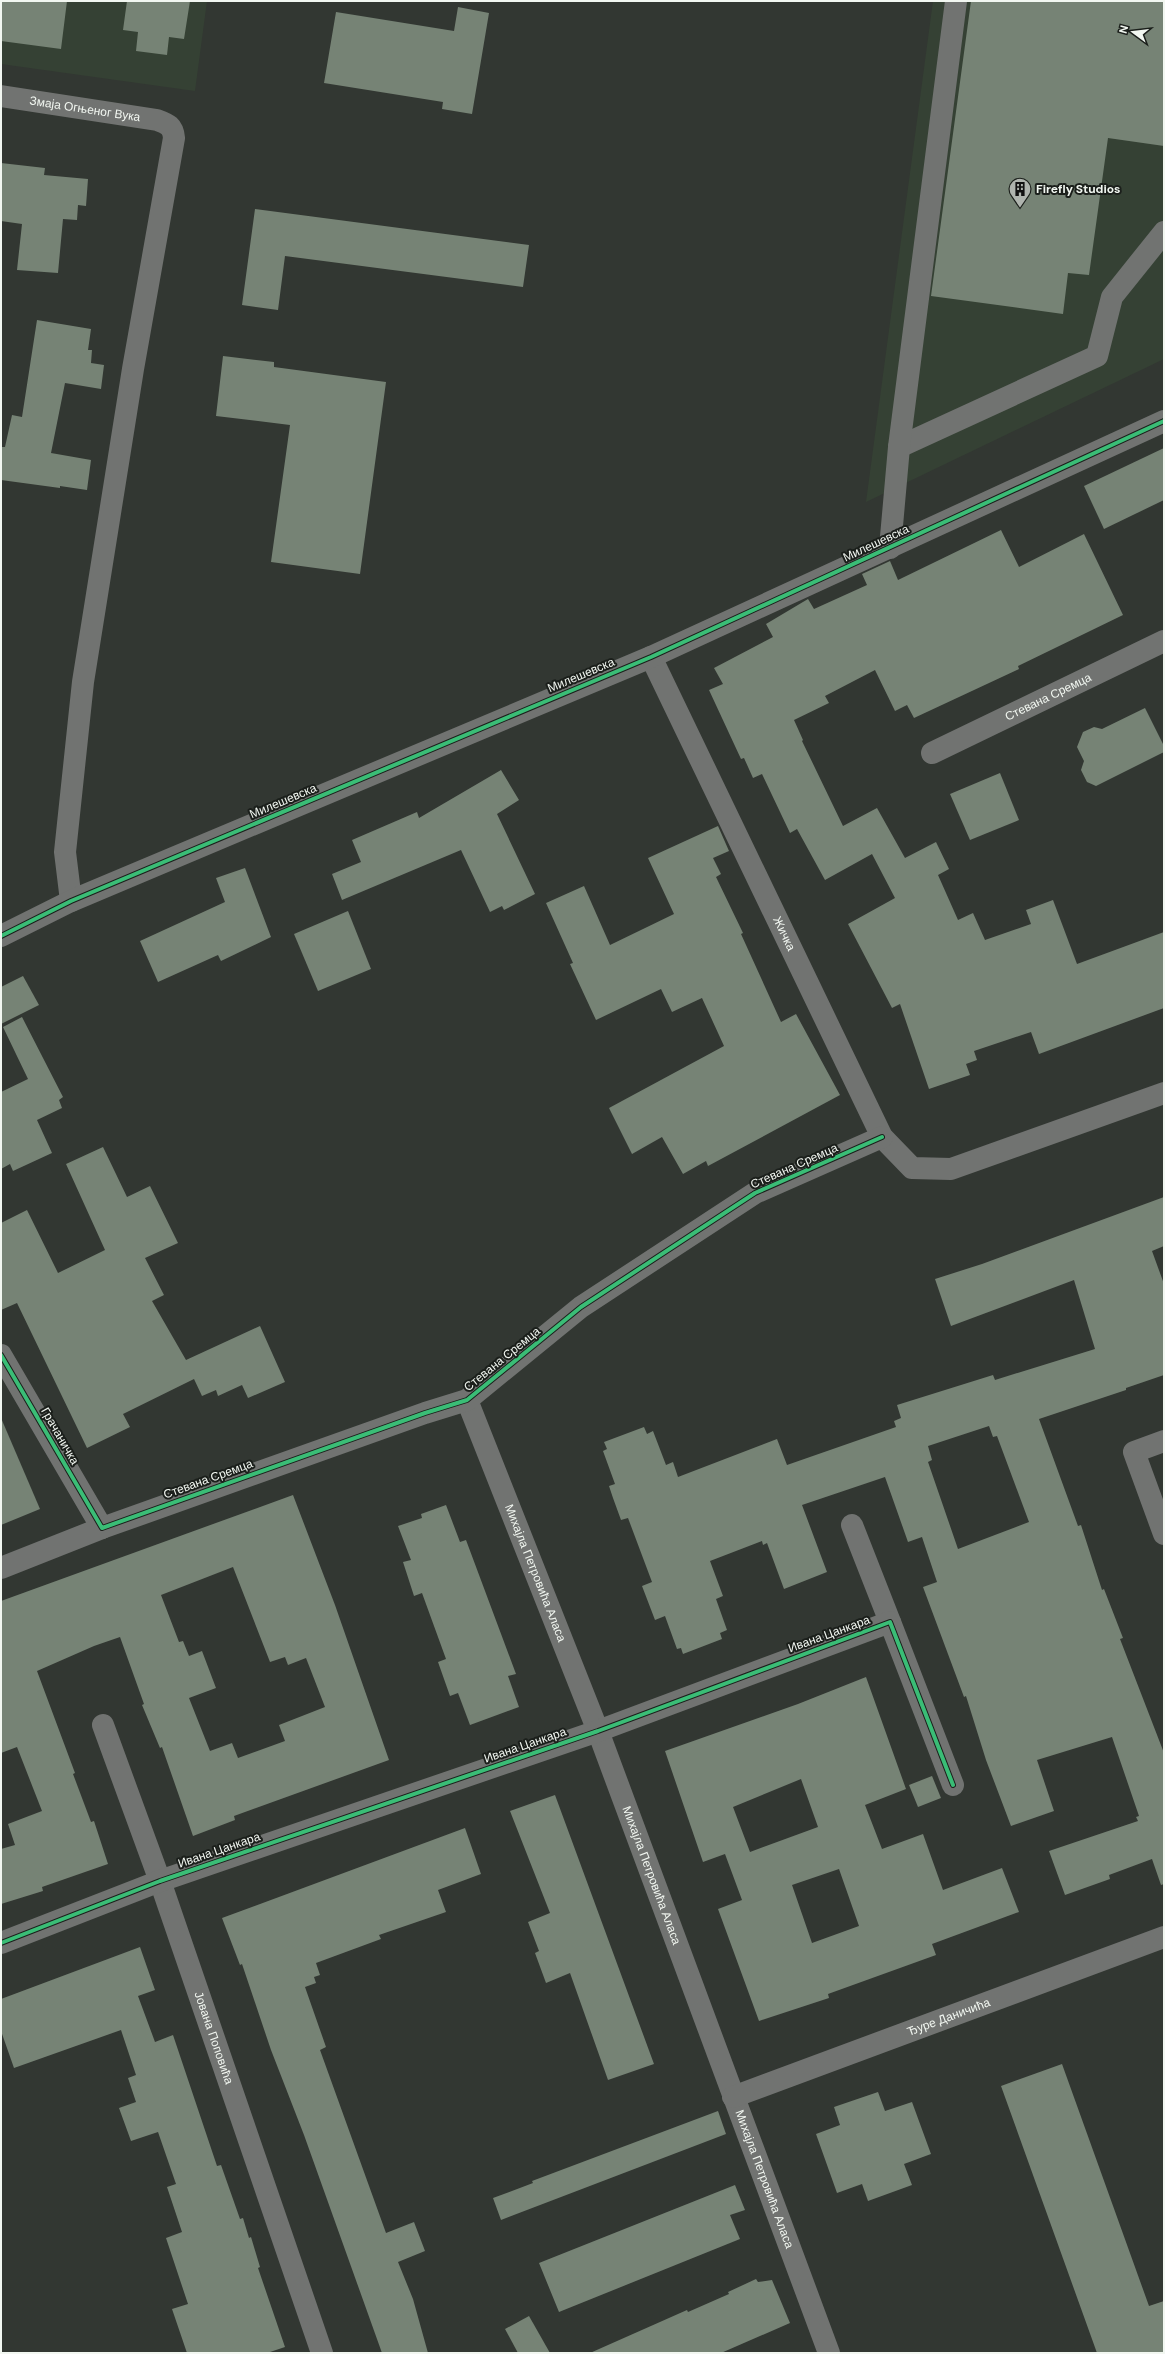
<svg xmlns="http://www.w3.org/2000/svg" width="1165" height="2354" viewBox="0 0 1165 2354" font-family="'DM Sans',sans-serif">
  <style>
    .built { fill: #354134 }
    .building { fill: #768375; fill-rule: evenodd }
    .lines { fill: none; stroke-linecap: round; stroke-linejoin: round }
    .minor { stroke: #717371; stroke-width: 22 }
    .cycleway-casing { stroke: #1b1f1b; stroke-width: 6 }
    .cycleway { stroke: #3abd76; stroke-width: 4 }
    .labels { text-anchor: middle; stroke-width: 4; stroke-linejoin: round; paint-order: stroke }
    .street-label { font-size: 12px; fill: #f2f7f1; stroke: #1b1f1b }
    .poi-label { font-size: 12px; font-weight: bold; fill: #f2f7f1; stroke: #1b1f1b; text-anchor: start }
  </style>
  <rect width="100%" height="100%" fill="#323732"/>
  <!-- built -->
  <g class="built">
    <polygon points="1,1 207,1 195,91 1,64"/>
    <polygon points="933,1 1164,1 1164,359 866,502"/>
  </g>
  <!-- building -->
  <g class="building">
    <polygon points="1,1 67,1 61,49 1,41"/>
    <polygon points="127,1 190,1 184,39 169,37 167,55 136,51 138,32 123,30"/>
    <polygon points="971,1 1164,1 1164,146 1108,138 1089,275 1068,273 1063,314 931,296"/>
    <polygon points="458,7 489,13 472,114 442,109 443,102 324,83 336,12 454,31"/>
    <polygon points="1,163 45,168 44,175 88,179 86,206 78,205 77,220 63,219 58,273 17,270 22,224 1,221"/>
    <polygon points="255,209 529,245 523,287 285,256 278,310 242,305"/>
    <polygon points="37,320 91,329 88,350 92,350 91,363 104,365 101,389 65,383 51,453 91,460 87,490 60,486 60,488 1,480 1,447 5,447 12,415 22,417"/>
    <polygon points="223,356 274,362 274,367 386,382 360,574 271,562 290,425 216,416"/>
    <polygon points="1164,448 1164,500 1104,529 1084,486"/>
    <polygon points="1001,530 1019,567 1084,534 1123,615 1018,666 1019,669 914,718 907,705 895,711 875,670 825,696 829,703 794,720 803,740 802,741 843,826 877,808 905,858 936,842 949,869 938,875 958,920 973,913 985,940 1031,924 1026,910 1053,900 1077,964 1164,932 1164,1008 1039,1054 1031,1032 974,1051 977,1060 966,1064 970,1075 929,1089 900,1004 892,1008 848,924 895,898 872,854 825,880 797,829 790,833 762,774 753,778 744,758 741,759 709,690 723,684 714,668 773,637 766,624 808,599 814,609 867,585 862,574 890,561 898,580"/>
    <polygon points="1145,708 1164,746 1164,752 1096,786 1087,782 1081,770 1084,761 1077,747 1083,732 1094,727 1102,729"/>
    <polygon points="501,770 519,800 497,814 535,894 504,910 502,906 490,912 461,850 342,900 332,874 361,862 352,840 417,812 419,818"/>
    <polygon points="1000,773 1019,820 970,840 950,794"/>
    <polygon points="718,826 729,851 713,858 721,874 716,877 743,933 741,934 781,1022 796,1014 840,1095 708,1166 706,1161 683,1174 662,1137 632,1154 609,1108 724,1046 702,998 672,1012 661,989 596,1020 570,964 573,963 546,903 584,886 610,945 674,914 648,858"/>
    <polygon points="245,868 271,937 221,961 218,955 158,982 140,941 225,902 216,878"/>
    <polygon points="348,911 371,969 318,991 294,934"/>
    <polygon points="23,976 39,1005 1,1024 1,987"/>
    <polygon points="22,1017 63,1097 59,1100 62,1108 37,1120 52,1153 13,1171 10,1164 1,1169 1,1092 28,1079 3,1027"/>
    <polygon points="103,1147 127,1197 150,1186 178,1243 145,1258 164,1295 152,1301 186,1360 260,1326 285,1382 248,1398 242,1385 218,1396 216,1390 202,1396 194,1379 123,1414 130,1427 87,1448 17,1303 1,1310 1,1223 27,1210 58,1273 105,1250 66,1164"/>
    <path d="M1164,1197v49l-12,5 12,33v91l-38,13v2l-87,29 39,107 3,-1 21,65 2,-1 19,49 -3,1 44,114v131l-3,1 -9,-26 -43,16 1,4 -45,16 -16,-44 89,-30 -2,-4 3,-1 -27,-79 -75,23 17,51 -43,15 -25,-66 -20,-64 -2,1 -41,-110 14,-5 -15,-45 -14,5 -23,-65 -83,28 25,67 -43,17 -17,-46 -4,2 -1,-4 -52,20 13,35 -7,3 11,31 -7,3 2,6 -39,15 -2,-6 -4,1 -12,-33 -10,4 -13,-34 10,-4 -24,-64 -7,2 -8,-22 -4,-12 6,-2 -12,-33 4,-2 -3,-7 40,-15 3,7 6,-3 13,34 7,-3 5,15 99,-38 10,26 109,-38 -2,-6 7,-3 -4,-13 96,-30 2,5 100,-31 -21,-69 -123,46 -16,-47 47,-15zM989,1426l4,11 4,-1 32,86 -71,27 -30,-87 4,-2 -4,-14z"/>
    <polygon points="1,1418 40,1509 1,1525"/>
    <path d="M293,1495l42,110 54,155 -155,56 1,4 -42,16 -31,-89 -2,1 -18,-43 2,-1 -24,-67 -26,9 -57,25 38,102 -2,1 18,48 3,-1 14,43 -66,23 1,4 -42,13v-55l14,-4 -7,-21 34,-13 -25,-64 -16,6v-152zM233,1567l37,95 15,-5 3,8 18,-7 19,49 -46,18 6,16 -47,17 -6,-15 -22,8 -21,-53 27,-10 -14,-37 -13,5 -6,-15 -4,1 -18,-47z"/>
    <polygon points="446,1505 460,1542 466,1540 516,1674 508,1676 519,1707 470,1725 458,1693 450,1696 438,1662 446,1659 422,1593 414,1596 403,1562 411,1560 398,1526 422,1518 421,1514"/>
    <path d="M866,1677l40,112 -41,16 17,44 41,-15 20,56 59,-22 17,44 -87,32 4,11 -108,39 1,4 -70,23 -41,-112 24,-9 -17,-46 -22,8 -38,-111 133,-47zM801,1779l17,48 -68,25 -17,-45zM839,1869l20,57 -47,17 -20,-58z"/>
    <polygon points="932,1776 941,1798 918,1807 909,1785"/>
    <polygon points="555,1795 654,2064 608,2080 570,1973 546,1983 535,1953 539,1951 528,1922 550,1913 510,1811"/>
    <polygon points="465,1828 481,1874 438,1890 446,1912 379,1935 381,1939 316,1963 320,1975 314,1977 316,1983 305,1987 326,2047 320,2050 386,2233 414,2222 425,2251 398,2262 413,2299 428,2353 382,2353 304,2135 271,2050 242,1964 240,1965 222,1918"/>
    <polygon points="140,1947 155,1990 138,1996 155,2042 173,2035 217,2166 221,2165 240,2219 243,2218 249,2238 251,2237 260,2267 258,2268 285,2347 267,2353 187,2353 172,2309 188,2304 166,2238 182,2232 167,2187 176,2184 158,2132 131,2141 119,2108 136,2102 128,2078 136,2075 121,2030 14,2068 1,2031 1,1999"/>
    <polygon points="1062,2064 1149,2306 1164,2301 1164,2353 1097,2353 1001,2086"/>
    <polygon points="878,2092 885,2111 912,2102 931,2154 904,2164 912,2185 868,2201 862,2184 837,2193 816,2134 840,2125 834,2107"/>
    <polygon points="718,2111 726,2134 501,2220 493,2198 533,2183 532,2181"/>
    <polygon points="735,2185 745,2210 730,2215 740,2239 559,2312 539,2263"/>
    <polygon points="756,2279 758,2282 772,2280 790,2323 721,2353 590,2353 687,2310 688,2312 729,2294 728,2292"/>
    <polygon points="529,2316 550,2353 518,2353 505,2329"/>
  </g>
  <g class="lines">
    <!-- minor -->
    <g class="minor">
      <path id="s1" d="M1,96l156,24c11,4 16,6 17,18l-41,231 -50,313 -18,170 6,49"/>
      <polyline points="899,447 1097,356 1112,297 1164,232"/>
      <polyline points="890,548 899,447 956,1"/>
      <path id="s2" d="M651,657l231,480 30,31 39,1 213,-76"/>
      <path id="s3" d="M932,753l232,-112"/>
      <polyline points="1,936 71,901 651,657 1164,421"/>
      <polyline points="1,1355 102,1528"/>
      <path id="s4" d="M467,1400l131,331 231,622"/>
      <polyline points="1164,1441 1134,1452 1164,1534"/>
      <polyline points="852,1525 890,1622"/>
      <polyline points="1,1568 102,1528 425,1413 467,1400 581,1307 755,1193 882,1137"/>
      <path id="s5" d="M103,1725l57,156 162,472"/>
      <polyline points="1,1943 160,1881 598,1731 890,1622 953,1785"/>
      <path id="s6" d="M733,2097l431,-160"/>
    </g>
    <!-- cycleway casing -->
    <g class="cycleway-casing">
      <g id="cycleway">
        <polyline points="1,936 71,901 651,657 1164,421"/>
        <polyline points="1,1355 102,1528 425,1413 467,1400 581,1307 755,1193 882,1137"/>
        <polyline points="1,1943 160,1881 598,1731 890,1622 953,1785"/>
      </g>
    </g>
    <!-- cycleway -->
    <use href="#cycleway" class="cycleway"/>
  </g>
  <!-- icons -->
  <defs>
    <g id="building-pin" transform="scale(1.15)"><path d="M0 17L-7.5 6A9.5 9.5 0 1 1 7.5 6Z" fill="#afb4ae" stroke="#1b1f1b"/><path d="M-4-6H4V6H1V3H-1V6H-4ZM-2.5-4.3h1.7v1.8h-1.7ZM.8-4.3h1.7v1.8H.8ZM-2.5-1h1.7V.8h-1.7ZM.8-1h1.7V.8H.8Z" fill="#111"/></g>
  </defs>
  <g fill-rule="evenodd">
    <use href="#building-pin" x="1020" y="189"/>
  </g>
  <g class="labels">
    <!-- street labels -->
    <g class="street-label">
      <text dy="4" stroke="none"><textPath href="#s1" startOffset="85">Змаја Огњеног Вука</textPath></text>
      <text transform="translate(876 543) rotate(-25)" y="4">Милешевска</text>
      <text transform="translate(581 675) rotate(-23)" y="4">Милешевска</text>
      <text dy="4" stroke="none"><textPath href="#s3" startOffset="129">Стевана Сремца</textPath></text>
      <text transform="translate(283 801) rotate(-23)" y="4">Милешевска</text>
      <text dy="4" stroke="none"><textPath href="#s2" startOffset="307">Жичка</textPath></text>
      <text transform="translate(794 1166) rotate(-24)" y="4">Стевана Сремца</text>
      <text transform="translate(502 1359) rotate(-39)" y="4">Стевана Сремца</text>
      <text transform="translate(60 1436) rotate(60)" y="4">Грачаничка</text>
      <text transform="translate(208 1479) rotate(-20)" y="4">Стевана Сремца</text>
      <text dy="4" stroke="none"><textPath href="#s4" startOffset="186">Михајла Петровића Аласа</textPath></text>
      <text transform="translate(829 1634) rotate(-20)" y="4">Ивана Цанкара</text>
      <text transform="translate(525 1745) rotate(-19)" y="4">Ивана Цанкара</text>
      <text transform="translate(219 1850) rotate(-19)" y="4">Ивана Цанкара</text>
      <text dy="4" stroke="none"><textPath href="#s4" startOffset="510">Михајла Петровића Аласа</textPath></text>
      <text dy="4" stroke="none"><textPath href="#s6" startOffset="230">Ђуре Даничића</textPath></text>
      <text dy="4" stroke="none"><textPath href="#s5" startOffset="332">Јована Поповића</textPath></text>
      <text dy="4" stroke="none"><textPath href="#s4" startOffset="834">Михајла Петровића Аласа</textPath></text>
    </g>
    <!-- poi labels -->
    <g class="poi-label">
      <text x="1036" y="193">Firefly Studios</text>
    </g>
  </g>
  <!-- border -->
  <rect width="1165" height="2354" fill="none" stroke="#f2f7f1" stroke-width="4"/>
  <!-- north arrow -->
  <g transform="translate(1133 32) rotate(285)" stroke="#1b1f1b" stroke-width="3" paint-order="stroke">
  <path d="M0-3L7 15L0 10L-7 15Z" fill="#f2f7f1"/>
  <text y="-6" font-size="11" font-weight="bold" text-anchor="middle" fill="#f2f7f1">N</text>
  </g>
</svg>
